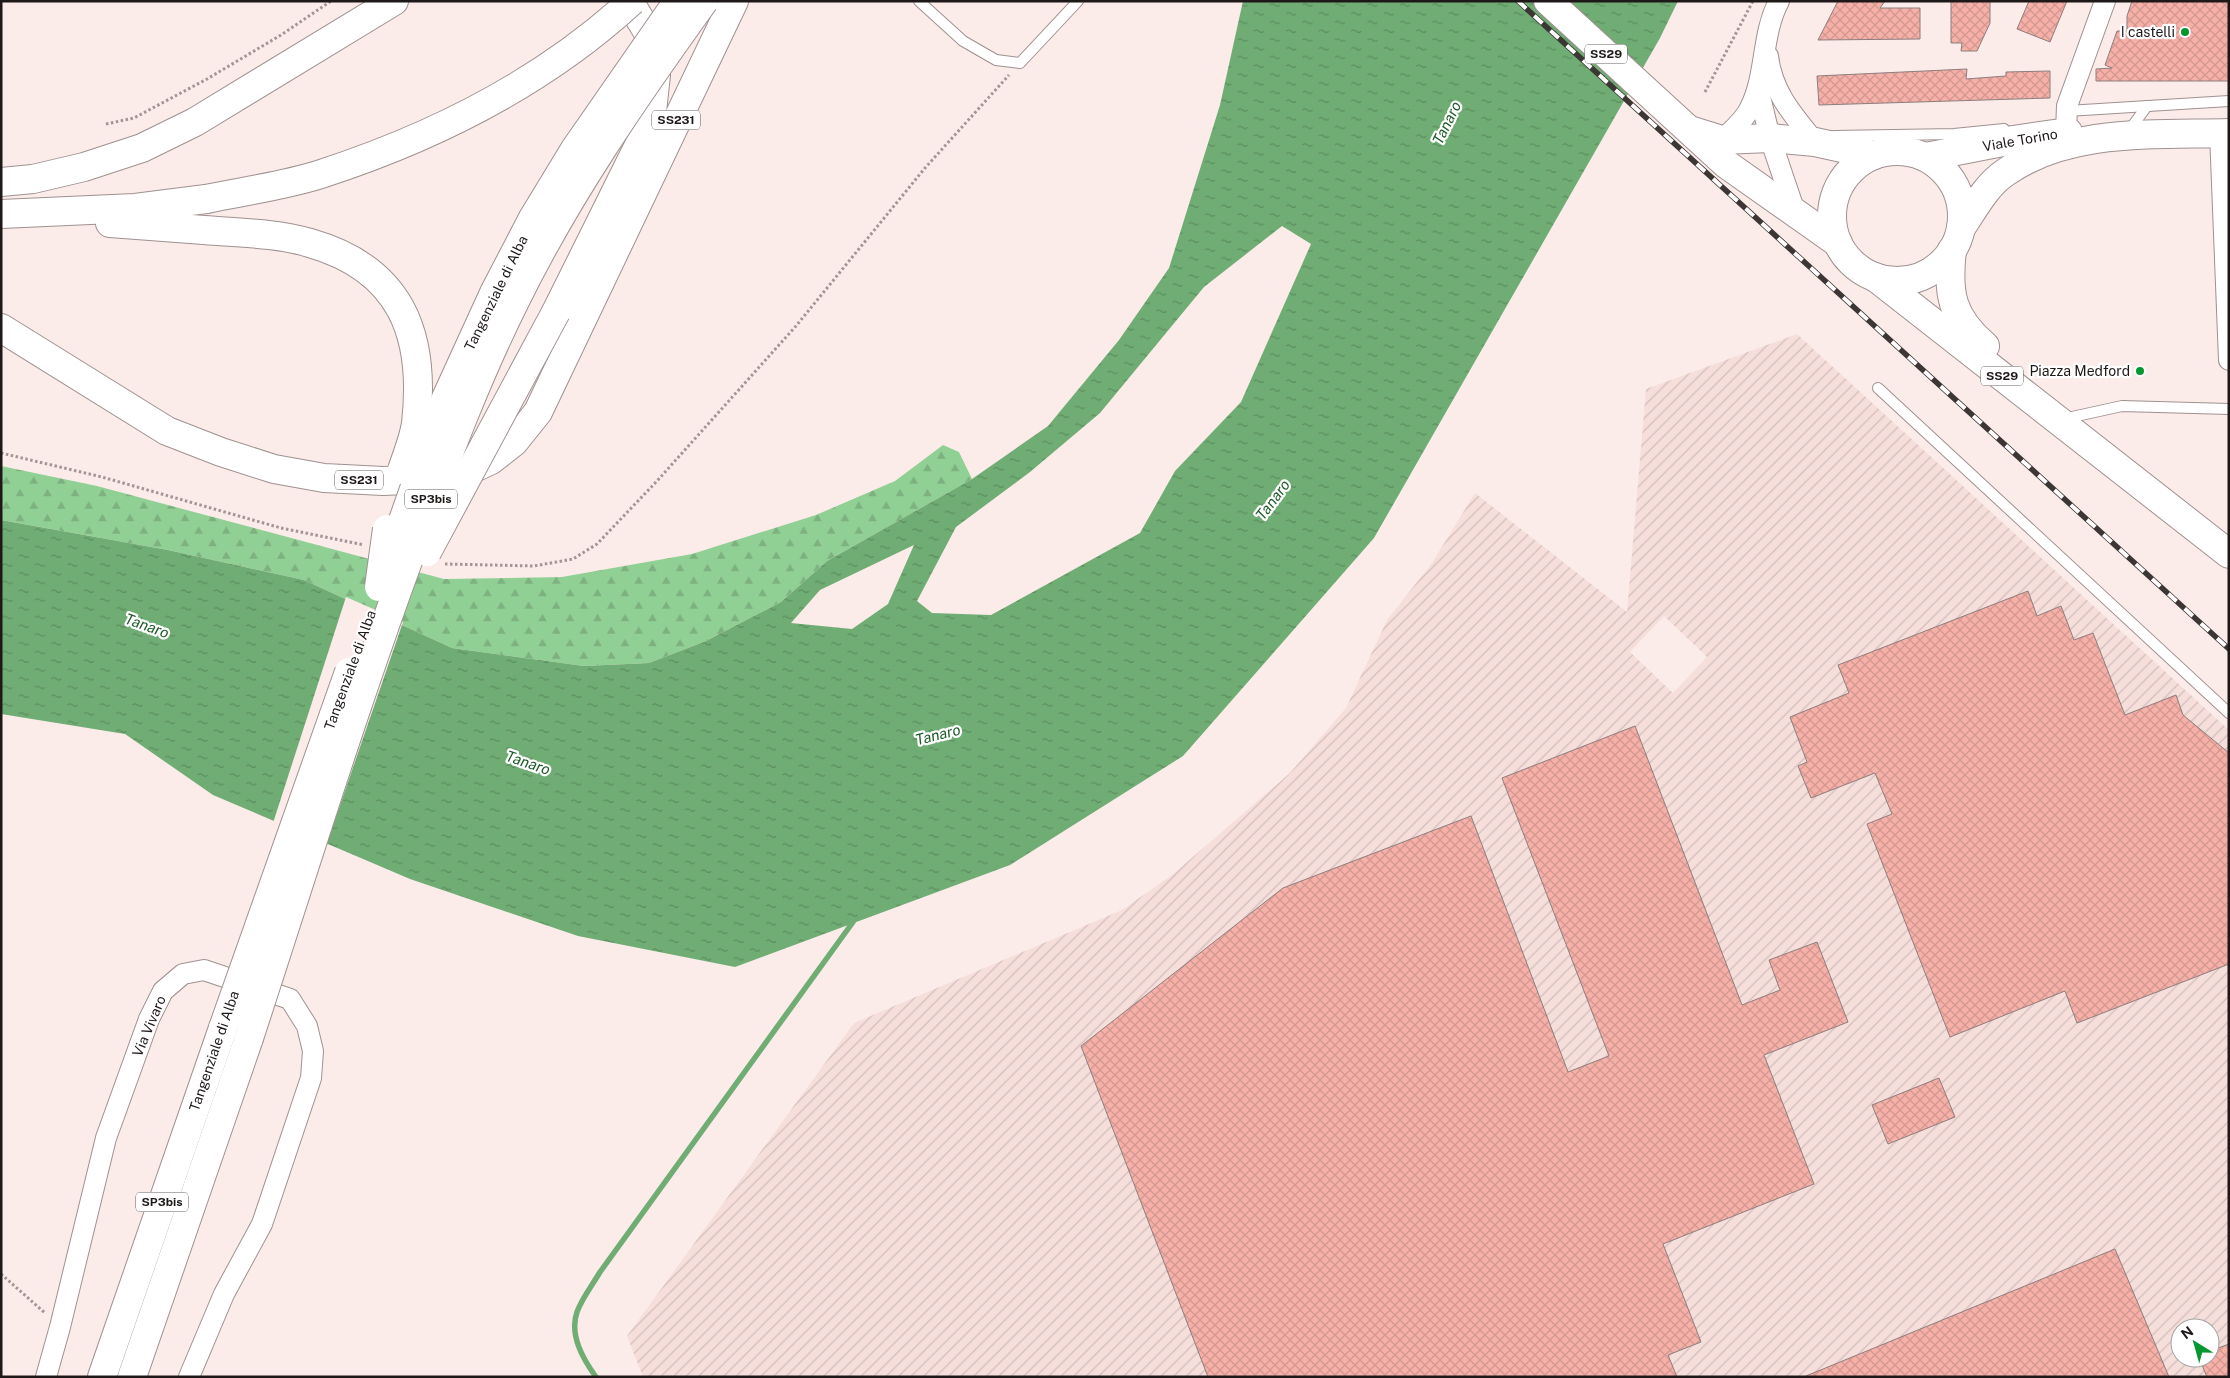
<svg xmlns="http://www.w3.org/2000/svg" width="2230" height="1378" viewBox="0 0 2230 1378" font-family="'Public Sans',sans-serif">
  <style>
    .industrial { fill: url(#industrial-furrows); fill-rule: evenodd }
    .forest { fill: url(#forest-firs) }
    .water { fill: url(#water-ripples); fill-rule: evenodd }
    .pier { fill: #fbecea }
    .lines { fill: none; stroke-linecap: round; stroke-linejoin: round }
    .stream { stroke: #70ad74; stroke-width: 5.5 }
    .building { fill: url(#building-cross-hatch); stroke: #8c7e7d }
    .lane-casing { stroke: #9f9190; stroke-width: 12 }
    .street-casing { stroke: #9f9190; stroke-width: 22 }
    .secondary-casing { stroke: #9f9190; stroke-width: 30 }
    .primary-casing { stroke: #9f9190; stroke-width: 30 }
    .highway-casing { stroke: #9f9190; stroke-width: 30 }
    .path { stroke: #a19694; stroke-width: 3; stroke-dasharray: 2.5 2.5; stroke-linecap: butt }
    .lane { stroke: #fff; stroke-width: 10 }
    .street { stroke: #fff; stroke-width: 20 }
    .secondary { stroke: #fff; stroke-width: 28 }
    .primary { stroke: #fff; stroke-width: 28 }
    .highway { stroke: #fff; stroke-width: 28 }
    .rail-casing { stroke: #3c3635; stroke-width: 5.5 }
    .rail { stroke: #fff; stroke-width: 4; stroke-dasharray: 11; stroke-linecap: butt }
    .highway-bridge-casing { stroke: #9f9190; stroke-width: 30; stroke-linecap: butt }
    .highway-bridge { stroke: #fff; stroke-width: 28 }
    .poi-dot { fill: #03972f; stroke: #fff; stroke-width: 2 }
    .labels { text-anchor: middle; stroke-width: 4.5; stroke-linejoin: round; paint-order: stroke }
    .shield { fill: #fff; stroke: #625e5d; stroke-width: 1 }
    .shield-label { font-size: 12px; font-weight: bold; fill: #1e1918 }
    .poi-label { font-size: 14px; fill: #1e1918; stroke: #fff; text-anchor: end }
    .street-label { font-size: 14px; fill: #1e1918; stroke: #fff }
    .water-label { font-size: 15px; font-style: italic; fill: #1b5c25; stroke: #fff }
  </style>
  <defs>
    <pattern id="industrial-furrows" width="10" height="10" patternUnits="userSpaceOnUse" patternTransform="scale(1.25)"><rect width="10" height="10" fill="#f6dedb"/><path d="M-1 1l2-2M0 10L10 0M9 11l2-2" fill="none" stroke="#d2bebb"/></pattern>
    <pattern id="forest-firs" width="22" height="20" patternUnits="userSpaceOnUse" patternTransform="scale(1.25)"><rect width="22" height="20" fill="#91d095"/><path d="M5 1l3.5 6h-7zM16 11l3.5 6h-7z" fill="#7db280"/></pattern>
    <pattern id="water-ripples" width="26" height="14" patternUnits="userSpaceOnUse" patternTransform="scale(1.25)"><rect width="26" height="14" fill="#70ad74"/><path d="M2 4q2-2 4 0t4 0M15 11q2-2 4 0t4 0" fill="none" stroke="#5b8c5e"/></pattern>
    <pattern id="building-cross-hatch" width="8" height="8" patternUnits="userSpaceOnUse" patternTransform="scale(1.25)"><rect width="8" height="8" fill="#f6b0a8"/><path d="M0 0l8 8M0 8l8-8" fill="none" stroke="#d29790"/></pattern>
  </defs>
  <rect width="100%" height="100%" fill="#fbecea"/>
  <!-- industrial -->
  <path class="industrial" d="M1797,334l432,396v647h-1586l-16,-41 227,-313 268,-113 50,-35 118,-102 56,-65 41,-88 45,-57 43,-70 152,119 19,-223zM1664,616l43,41 -34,36 -43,-41zM2180,1328h30v30h-30z"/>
  <!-- forest -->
  <polygon class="forest" points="943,445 959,452 972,479 827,561 781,602 706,641 649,663 584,666 452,648 304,580 168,550 1,520 1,466 97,486 444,579 562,577 692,554 816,515 895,481"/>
  <!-- water -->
  <path class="water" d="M1243,1h435l-18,37 -286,500 -191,218 -173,109 -275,102 -157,-31 -168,-57 -197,-84 -88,-61 -124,-20v-194l167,30 136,30 148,68 132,18 65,-3 57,-22 75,-39 46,-41 145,-82 76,-53 71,-86 50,-72 51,-163zM1282,226l29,18 -70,158 -66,69 -35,62 -149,82 -59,-2 -15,-12 39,-74 74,-55 70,-59 104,-126zM914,545l-26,59 -36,25 -61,-6 29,-33z"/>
  <!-- pier -->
  <polygon class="pier" points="346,597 403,622 326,846 273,823"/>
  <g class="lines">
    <!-- stream -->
    <path class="stream" d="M596,1377c-13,-18 -27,-42 -19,-65 5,-14 16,-28 23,-40l253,-350"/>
  </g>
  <!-- building -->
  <g class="building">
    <polygon points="1838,1 1885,1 1880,8 1920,8 1920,39 1818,40"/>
    <polygon points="1951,1 1990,1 1990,23 1977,51 1961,51 1962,43 1951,43"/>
    <polygon points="2029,1 2067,1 2050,42 2017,29"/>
    <polygon points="2132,1 2229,1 2229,81 2096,81 2096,69 2112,68 2105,65 2117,31 2127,31 2127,16"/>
    <polygon points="1967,69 1966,79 2006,76 2006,72 2050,71 2050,98 1819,105 1817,76"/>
    <polygon points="2028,591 2037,616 2061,606 2074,640 2093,633 2125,715 2176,695 2183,715 2229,753 2229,964 2077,1023 2065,991 1950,1037 1867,824 1892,814 1875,773 1811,798 1798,766 1807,762 1790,717 1849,693 1838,665"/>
    <polygon points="1635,726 1742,1005 1780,990 1769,960 1817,942 1848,1022 1764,1055 1814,1184 1663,1244 1701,1342 1668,1355 1677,1377 1208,1377 1081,1046 1283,888 1471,816 1568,1072 1609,1056 1502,778"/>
    <polygon points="1939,1078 1955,1117 1888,1144 1872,1105"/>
    <polygon points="2115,1249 2169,1377 1806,1377 1806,1376"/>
    <polygon points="2229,1344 2229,1377 2207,1377 2199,1358 2210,1358 2210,1351"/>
  </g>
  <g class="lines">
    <!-- lane casing -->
    <g class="lane-casing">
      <g id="lane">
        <polyline points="919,1 963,41 996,60 1020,63 1078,1"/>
        <polyline points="2067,111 2229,101"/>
        <polyline points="2128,132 2147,106"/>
        <polyline points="1834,136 1954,134 2004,129"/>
        <polyline points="1878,388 2229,713"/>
        <polyline points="2072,417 2122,406 2229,409"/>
      </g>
    </g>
    <!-- street casing -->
    <g class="street-casing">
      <g id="street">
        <path d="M1768,56c4,36 25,59 47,86"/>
        <polyline points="1758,88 1770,138 1795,212"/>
        <polyline points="2066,132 2067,106 2105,1"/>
        <polyline points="2220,133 2229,360"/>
        <path d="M1722,140c10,-10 22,-19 28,-32 17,-34 11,-73 29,-107"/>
        <polyline points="46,1377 60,1327 106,1138 149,1019 163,991 183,974 204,970 290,999 307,1026 313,1051 311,1078 262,1224 224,1294 189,1377"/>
      </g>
    </g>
    <!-- secondary casing -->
    <g class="secondary-casing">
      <g id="secondary">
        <polyline points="1926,157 2013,140 2068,132"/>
        <path d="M1961,228c13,-19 25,-43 45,-56 63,-44 150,-37 223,-39"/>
      </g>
    </g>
    <!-- primary casing -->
    <g class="primary-casing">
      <g id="primary">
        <polyline points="1548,1 1726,164 1838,243"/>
        <polyline points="1693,131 1722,140 1770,138 1815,142 1874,155"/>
        <circle cx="1897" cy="216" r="65"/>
        <path d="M1952,250c-5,43 -1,67 33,96"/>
        <polyline points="1875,277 2229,554"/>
      </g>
    </g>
    <!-- highway casing -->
    <g class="highway-casing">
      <g id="highway">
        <polyline points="1,182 33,179 84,167 142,148 195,122 394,1"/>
        <polyline points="1,214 135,208 206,199"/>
        <polyline points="110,223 204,230"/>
        <polyline points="556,312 651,121 656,75 652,39 629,1"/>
        <polyline points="1,328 167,431 221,452 274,469 324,478 383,481 453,478 491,460 514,442 538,412 734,1"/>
        <polyline points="102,1377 223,1028"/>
        <polyline points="132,1377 249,1038"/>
      </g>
    </g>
    <!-- path -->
    <g class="path">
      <polyline points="1705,92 1753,1"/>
      <polyline points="106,124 134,118 207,79 281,35 331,1"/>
      <polyline points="1,453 102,477 281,528 364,545"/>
      <polyline points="445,564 534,566 573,559 597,544 657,481 796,326 925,168 1009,75"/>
      <polyline points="1,1274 45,1313"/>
    </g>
    <!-- lane -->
    <use href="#lane" class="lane"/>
    <!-- street -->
    <use href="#street" class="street"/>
    <!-- secondary -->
    <use href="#secondary" class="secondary"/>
    <!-- primary -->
    <use href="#primary" class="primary"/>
    <!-- highway -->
    <use href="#highway" class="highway"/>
    <!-- rail casing -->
    <g class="rail-casing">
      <polyline id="rail" points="1518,1 2229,649"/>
    </g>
    <!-- rail -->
    <use href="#rail" class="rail"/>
    <!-- highway-bridge casing -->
    <g class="highway-bridge-casing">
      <g id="highway-bridge">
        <path d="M206,199c38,-8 78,-13 115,-25 114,-37 223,-92 311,-173"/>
        <path d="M204,230c35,3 72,3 106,13 91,26 116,91 106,180 -2,15 -9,32 -14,47"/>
        <polyline points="393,549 446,398 494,293 533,218 575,149 678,1"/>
        <polyline points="427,552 556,312"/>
        <polyline points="379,587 387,529"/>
        <polyline points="223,1028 349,672"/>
        <path d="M249,1038c55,-168 107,-338 169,-504 30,-79 59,-157 97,-233 52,-106 120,-204 189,-300"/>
      </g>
    </g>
    <!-- highway-bridge -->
    <use href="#highway-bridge" class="highway-bridge"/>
  </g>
  <!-- markers -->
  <g class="poi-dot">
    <circle cx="2185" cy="32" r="5"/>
    <circle cx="2140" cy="371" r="5"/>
  </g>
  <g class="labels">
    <!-- shield labels -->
    <g class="shield">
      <rect x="1585" y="44.5" width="42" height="19" rx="4"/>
      <rect x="652" y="110.5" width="48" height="19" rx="4"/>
      <rect x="1981" y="366.5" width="42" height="19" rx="4"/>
      <rect x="335" y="470.5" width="48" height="19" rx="4"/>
      <rect x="405" y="489.5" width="52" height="19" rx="4"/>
      <rect x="136" y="1192.5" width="52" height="19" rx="4"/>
    </g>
    <g class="shield-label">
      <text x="1606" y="58">SS29</text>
      <text x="676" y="124">SS231</text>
      <text x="2002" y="380">SS29</text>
      <text x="359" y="484">SS231</text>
      <text x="431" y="503">SP3bis</text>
      <text x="162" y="1206">SP3bis</text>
    </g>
    <!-- poi labels -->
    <g class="poi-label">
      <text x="2175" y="37">I castelli</text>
      <text x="2130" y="376">Piazza Medford</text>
    </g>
    <!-- street labels -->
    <g class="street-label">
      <text transform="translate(2020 140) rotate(-10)" y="5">Viale Torino</text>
      <text transform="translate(496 293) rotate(-64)" y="5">Tangenziale di Alba</text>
      <text transform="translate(350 670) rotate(-70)" y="5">Tangenziale di Alba</text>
      <text transform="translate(149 1026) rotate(-67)" y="5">Via Vivaro</text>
      <text transform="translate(214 1051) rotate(-71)" y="5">Tangenziale di Alba</text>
    </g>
    <!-- water labels -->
    <g class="water-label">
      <text transform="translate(1447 123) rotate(-64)" y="5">Tanaro</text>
      <text transform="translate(1273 500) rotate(-53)" y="5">Tanaro</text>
      <text transform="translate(147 626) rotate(20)" y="5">Tanaro</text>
      <text transform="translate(938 735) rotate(-14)" y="5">Tanaro</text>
      <text transform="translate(528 763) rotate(19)" y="5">Tanaro</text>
    </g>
  </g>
  <!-- border -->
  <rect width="2230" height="1378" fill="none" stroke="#1e1918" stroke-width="5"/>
  <!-- north arrow -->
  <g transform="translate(2195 1343) rotate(323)"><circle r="24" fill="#ffffff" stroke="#a5a3a3"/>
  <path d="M0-4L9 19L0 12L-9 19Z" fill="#03972f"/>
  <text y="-8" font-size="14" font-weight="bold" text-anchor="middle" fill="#1e1918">N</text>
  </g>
</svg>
